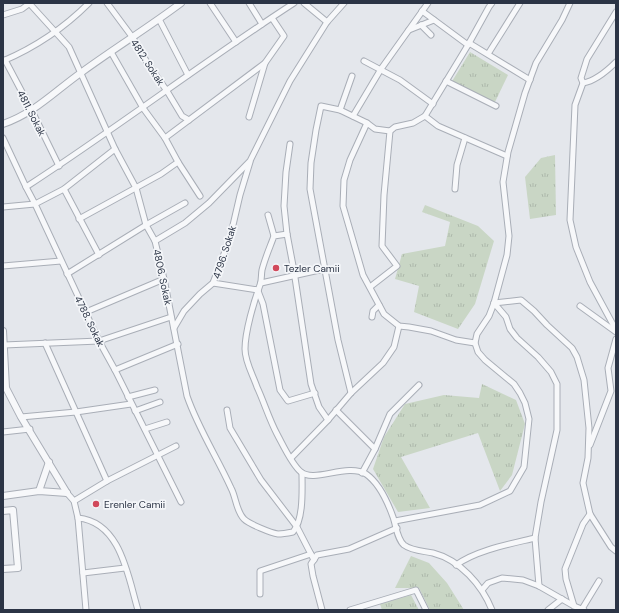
<svg xmlns="http://www.w3.org/2000/svg" width="619" height="613" viewBox="0 0 619 613" font-family="'DM Sans',sans-serif">
  <style>
    .grass { fill: url(#grass-tufts) }
    .lines { fill: none; stroke-linecap: round; stroke-linejoin: round }
    .minor-casing { stroke: #a9aeb7; stroke-width: 7 }
    .tertiary-casing { stroke: #a9aeb7; stroke-width: 8 }
    .minor { stroke: #f7f8fa; stroke-width: 5 }
    .tertiary { stroke: #f7f8fa; stroke-width: 6 }
    .poi-dot { fill: #d1495b; stroke: #f4f6f9; stroke-width: 1.5 }
    .labels { text-anchor: middle; stroke-width: 3.5; stroke-linejoin: round; paint-order: stroke }
    .street-label { font-size: 10px; fill: #2b3445; stroke: #f4f6f9 }
    .poi-label { font-size: 10px; fill: #2b3445; stroke: #f4f6f9; text-anchor: start }
  </style>
  <defs>
    <pattern id="grass-tufts" width="24" height="20" patternUnits="userSpaceOnUse"><rect width="24" height="20" fill="#c9d6c5"/><path d="M3 7l-1-3M5 7V3M7 7l1-3M15 17l-1-3M17 17v-4M19 17l1-3" fill="none" stroke="#adb8ab"/></pattern>
  </defs>
  <rect width="100%" height="100%" fill="#e4e7ec"/>
  <!-- grass -->
  <g class="grass">
    <polygon points="470,52 508,75 494,104 451,83"/>
    <polygon points="555,155 556,215 530,219 525,177 541,158"/>
    <polygon points="425,205 478,226 494,241 475,304 458,329 414,312 419,286 395,279 402,254 445,246 450,222 422,212"/>
    <polygon points="482,384 516,400 525,424 512,475 500,491 478,433 401,457 430,508 398,512 373,469 384,437 405,404 444,395 479,398"/>
    <polygon points="411,556 429,563 447,583 464,610 430,610 419,588 395,588"/>
    <polygon points="411,595 419,610 382,610 380,604"/>
  </g>
  <g class="lines">
    <!-- minor casing -->
    <g class="minor-casing">
      <g id="minor">
        <path d="M29,3l40,44 46,102 21,39 10,37 9,16 9,38 23,117c11,32 30,61 44,92 5,9 5,23 13,31 5,5 27,14 34,15 5,0 10,-1 15,-2 11,-13 9,-43 9,-59"/>
        <polyline points="107,3 133,38 148,64 167,91 182,116 189,120"/>
        <polyline points="210,3 236,42"/>
        <polyline points="249,3 262,24"/>
        <polyline points="304,3 327,22"/>
        <polyline points="422,11 468,45"/>
        <polyline points="616,12 587,59 581,78 583,83 575,105 570,220 576,247 590,282 616,330"/>
        <polyline points="3,15 22,9 30,3"/>
        <polyline points="159,19 188,75"/>
        <polyline points="421,25 431,35"/>
        <polyline points="409,30 434,20"/>
        <polyline points="469,43 530,80"/>
        <polyline points="111,52 143,108 165,138"/>
        <polyline points="488,54 520,3"/>
        <polyline points="5,60 32,111 59,166"/>
        <path d="M3,61c33,-14 61,-33 86,-58"/>
        <polyline points="364,61 400,80 433,104"/>
        <polyline points="446,81 496,106"/>
        <path d="M583,83c12,-2 25,-13 33,-21"/>
        <polyline points="340,110 352,76"/>
        <polyline points="353,116 381,69 428,3"/>
        <polyline points="425,116 438,126 507,156"/>
        <polyline points="249,117 265,63"/>
        <polyline points="367,123 350,160 344,180 343,206 363,275 384,314 399,326 409,327 431,331 456,340 475,343"/>
        <polyline points="3,138 26,187 35,204 99,341 115,370 181,502"/>
        <polyline points="290,144 286,172 284,206 287,234 294,271 311,384 319,407 328,420"/>
        <polyline points="178,162 200,196"/>
        <path d="M26,187c91,-59 177,-125 268,-184"/>
        <polyline points="64,189 99,255"/>
        <polyline points="455,189 457,165 465,138"/>
        <polyline points="3,207 35,204 64,189 115,149"/>
        <polyline points="268,215 274,236"/>
        <polyline points="79,219 161,174 178,162 165,138 265,63 284,36 272,18"/>
        <path d="M287,234l-13,2c-4,11 -9,22 -12,34 -1,5 0,10 -2,15 -6,16 -15,47 -15,64 0,13 8,26 12,38 7,15 12,32 20,47 6,11 15,31 24,38 13,11 46,-9 65,2 13,9 22,29 27,43 3,8 4,22 11,28 8,6 20,6 29,8 27,7 49,32 59,57"/>
        <polyline points="155,241 185,223 209,203 250,161 290,81 327,22 344,3"/>
        <polyline points="3,266 61,261"/>
        <polyline points="67,274 146,225 185,203"/>
        <polyline points="213,283 258,290"/>
        <polyline points="261,283 324,269"/>
        <polyline points="370,287 397,266 382,246 384,195 390,131"/>
        <polyline points="258,291 263,304 280,390 288,401 315,393"/>
        <polyline points="494,303 521,300 534,311 547,325 572,348 577,357 584,380 589,428 588,458 583,483 590,514 611,547 616,551"/>
        <polyline points="494,303 506,317 510,329 517,338 538,357 551,372 557,384 557,430 541,502 535,538 539,586"/>
        <polyline points="580,306 616,332"/>
        <polyline points="86,312 164,279"/>
        <polyline points="372,317 373,311 379,305"/>
        <polyline points="174,328 184,311 200,294 213,283 230,238 240,195 250,162"/>
        <polyline points="45,343 107,481"/>
        <polyline points="4,345 99,341 171,317"/>
        <polyline points="115,370 178,344"/>
        <polyline points="351,393 338,340 310,189 311,163 316,130 321,106 340,110 367,123 375,129 390,131 395,127 413,123 425,116 468,45 489,7 492,3"/>
        <polyline points="128,397 155,390"/>
        <polyline points="227,410 230,428 261,480 297,527 314,560"/>
        <polyline points="336,410 375,449"/>
        <polyline points="135,411 160,402"/>
        <polyline points="21,417 76,412 131,404"/>
        <polyline points="145,429 167,422"/>
        <polyline points="3,432 30,429"/>
        <polyline points="590,445 611,391 608,368 616,339"/>
        <polyline points="291,458 328,420 351,393 383,363 394,347 399,326"/>
        <polyline points="362,473 375,449 390,414 419,385"/>
        <polyline points="67,493 74,501 78,518 86,610"/>
        <polyline points="74,501 107,481 176,446"/>
        <path d="M78,518c43,4 50,59 60,92"/>
        <polyline points="395,521 480,505 510,491 524,467 529,419 525,403 520,393 514,384 485,360 478,352 475,343 477,334 489,316 494,303 507,255 509,236 503,182 508,152 525,93 536,63 562,20 570,3"/>
        <path d="M456,565c21,-15 54,-21 79,-27"/>
        <polyline points="83,573 125,568"/>
        <polyline points="482,590 488,583 502,578 523,580 539,586 574,606 584,610"/>
        <polyline points="260,594 260,571 311,554"/>
        <polyline points="574,606 566,579 565,569 583,524 590,514"/>
        <polyline points="582,609 599,581"/>
        <polyline points="322,610 313,576 311,564 317,555 349,549 397,528"/>
        <polyline points="350,610 416,590 426,610"/>
        <polyline points="548,610 562,599"/>
      </g>
    </g>
    <!-- tertiary casing -->
    <g class="tertiary-casing">
      <g id="tertiary">
        <path d="M3,124c32,-11 52,-33 79,-52 33,-24 67,-45 99,-69"/>
        <polyline points="3,331 6,388 21,417 67,493"/>
        <polyline points="39,491 49,462"/>
        <polyline points="3,496 39,491 67,493"/>
        <polyline points="3,511 13,510 18,568 3,569"/>
      </g>
    </g>
    <!-- minor -->
    <use href="#minor" class="minor"/>
    <!-- tertiary -->
    <use href="#tertiary" class="tertiary"/>
  </g>
  <!-- markers -->
  <g class="poi-dot">
    <circle cx="276" cy="268" r="4"/>
    <circle cx="96" cy="504" r="4"/>
  </g>
  <g class="labels">
    <!-- street labels -->
    <g class="street-label">
      <text transform="translate(148 62) rotate(57)" y="4">4812. Sokak</text>
      <text transform="translate(32 113) rotate(63)" y="4">4811. Sokak</text>
      <text transform="translate(224 252) rotate(-72)" y="4">4796. Sokak</text>
      <text transform="translate(163 277) rotate(78)" y="4">4806. Sokak</text>
      <text transform="translate(90 321) rotate(64)" y="4">4788. Sokak</text>
    </g>
    <!-- poi labels -->
    <g class="poi-label">
      <text x="284" y="272">Tezler Camii</text>
      <text x="104" y="508">Erenler Camii</text>
    </g>
  </g>
  <!-- border -->
  <rect width="619" height="613" fill="none" stroke="#2b3445" stroke-width="8"/>
</svg>
